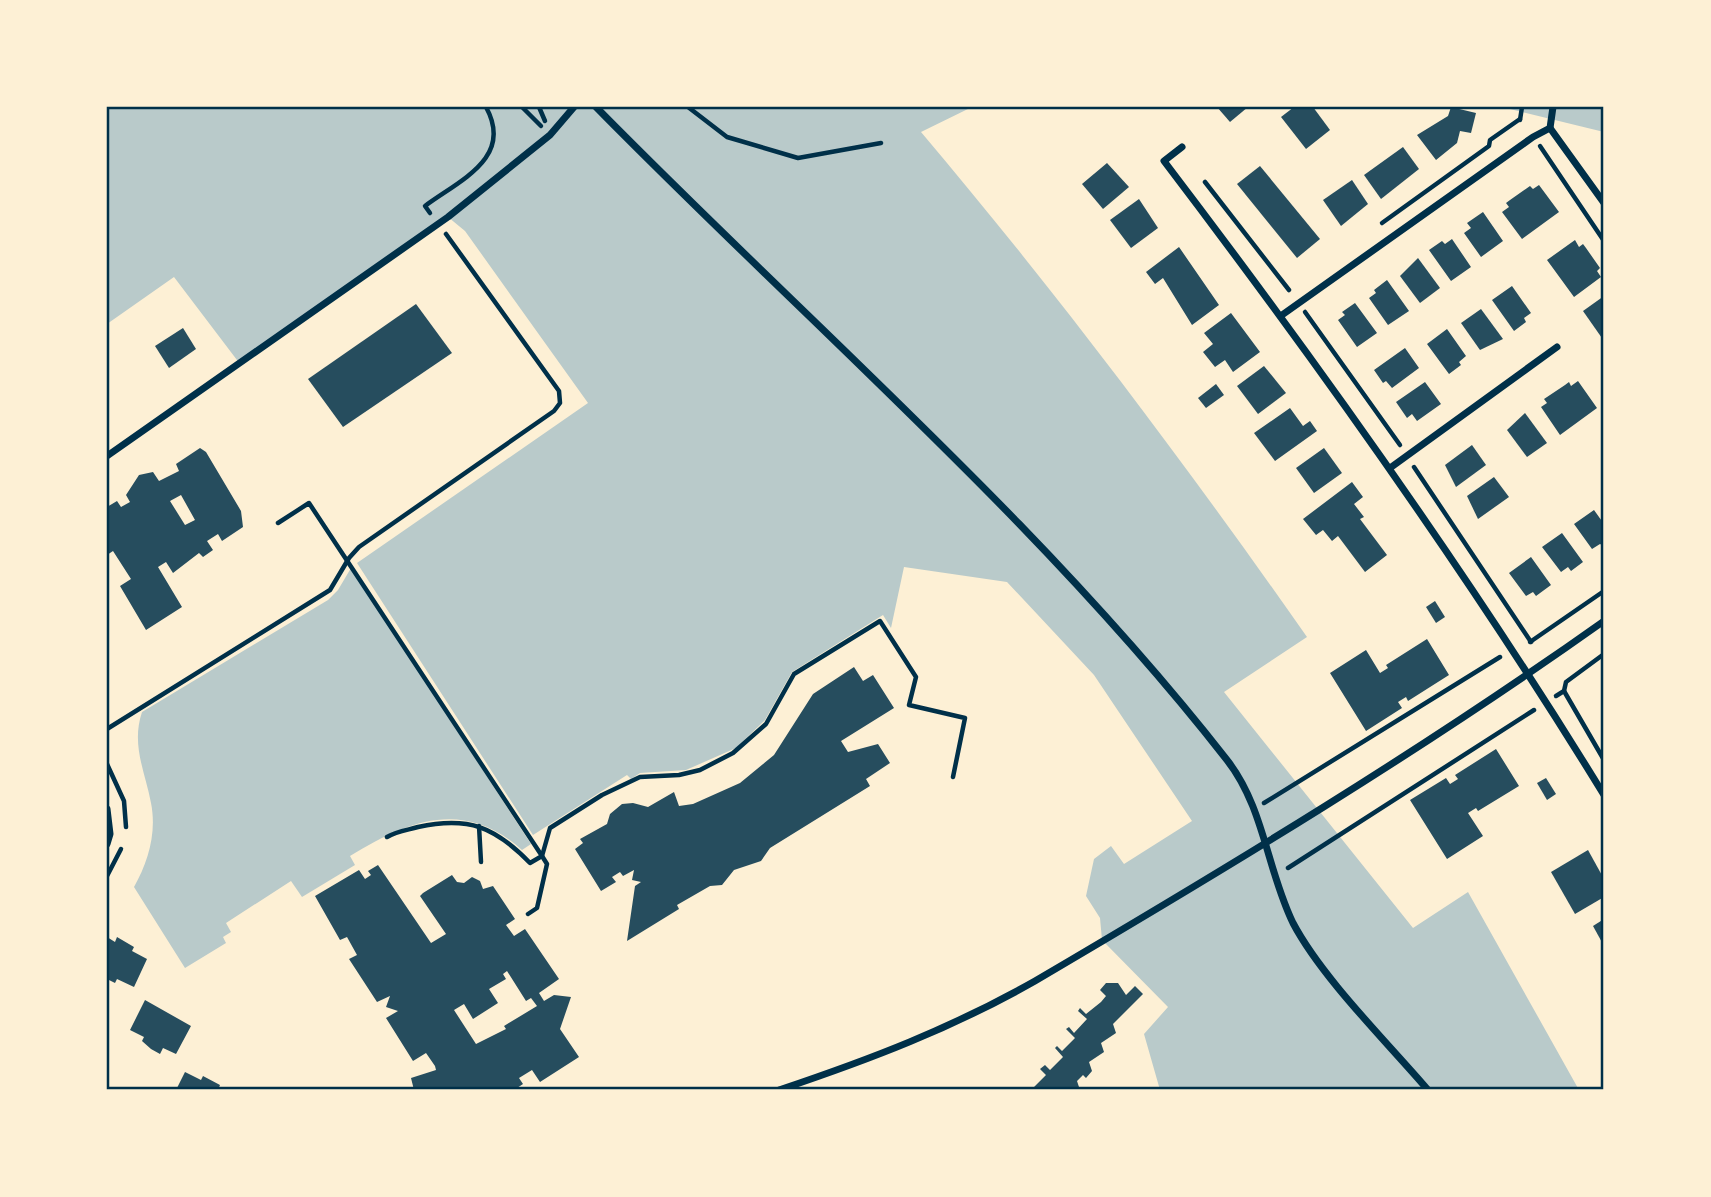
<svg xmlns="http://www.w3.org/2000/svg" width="1711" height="1197" viewBox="0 0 1711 1197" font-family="'Golos Text',sans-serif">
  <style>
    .green { fill: #b9caca }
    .building { fill: #264d5e; fill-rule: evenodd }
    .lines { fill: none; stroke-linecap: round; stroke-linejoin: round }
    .path { stroke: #003049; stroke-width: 4.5 }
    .minor { stroke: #003049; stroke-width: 7 }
    .neatline { fill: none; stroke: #003049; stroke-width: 2.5 }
  </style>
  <rect width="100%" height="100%" fill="#fdf0d5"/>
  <!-- green -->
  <g class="green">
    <path d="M107,107h865l-51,25c137,162 264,331 386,505l-83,55 189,236 55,-36 111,198h-419l-16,-56 24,-27 -66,-67 -2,-22 -14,-22 8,-37 17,-13 13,18 68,-43 -98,-146 -87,-93 -103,-15 -13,61 -8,-13 -91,57 -27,48 -29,28 -50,22 -46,3 -9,6 -4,-4 -94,60 -176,-272 231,-160 -123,-172 -17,-14 -208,147 -66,-87 -67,47z"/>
    <polygon points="1502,107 1604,107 1604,132"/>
    <path d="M351,568l180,276 -9,6c-58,-52 -113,-30 -172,6l5,9 -53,32 -11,-16 -65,42 5,9 -8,5 3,6 -41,25 -51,-81c14,-25 23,-54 17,-84 -6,-32 -20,-58 -9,-91l186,-112 10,-10z"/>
  </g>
  <!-- building -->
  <g class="building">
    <polygon points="1217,107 1248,107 1230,122"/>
    <polygon points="1294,107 1313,107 1330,130 1306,149 1281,117"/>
    <polygon points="1451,107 1476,113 1471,133 1460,131 1457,143 1436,160 1417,135 1448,116"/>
    <polygon points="1403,147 1419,169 1381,199 1364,175"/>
    <polygon points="1107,163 1129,187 1103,209 1082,184"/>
    <polygon points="1260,166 1320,239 1297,258 1237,184"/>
    <polygon points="1352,180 1368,204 1341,226 1323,200"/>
    <polygon points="1539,185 1559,212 1522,239 1502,212 1509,207 1506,203 1510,200 1530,186 1533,189"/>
    <polygon points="1139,199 1158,228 1131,248 1110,220"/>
    <polygon points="1483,212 1503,241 1481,257 1464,233 1471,228 1467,223"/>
    <polygon points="1452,239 1471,267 1451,281 1429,250 1442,241 1445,244"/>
    <polygon points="1575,240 1579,247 1583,244 1586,248 1600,268 1597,271 1601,277 1574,297 1547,260"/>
    <polygon points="1179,247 1219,305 1192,325 1163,278 1155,284 1146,272"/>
    <polygon points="1418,258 1440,288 1420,303 1400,276"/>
    <polygon points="1387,280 1409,311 1388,325 1369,298 1376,293 1374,290"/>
    <polygon points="1512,286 1531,313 1524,318 1526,322 1514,331 1492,300"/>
    <polygon points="1604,296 1604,341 1583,311"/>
    <polygon points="1355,303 1377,333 1357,347 1338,320 1345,315 1342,312"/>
    <polygon points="416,304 452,353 343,427 308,379"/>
    <polygon points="1481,309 1503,339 1480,350 1461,323"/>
    <polygon points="1231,313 1260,352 1233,372 1225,360 1215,367 1203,352 1213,344 1204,333"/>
    <polygon points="183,328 196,349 169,368 155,346"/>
    <polygon points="1447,329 1466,356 1459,362 1461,365 1449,374 1427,344"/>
    <polygon points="1405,348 1419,368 1392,388 1386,381 1383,383 1374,370"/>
    <polygon points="1264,366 1286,393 1258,414 1237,386"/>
    <polygon points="1578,381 1597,408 1560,435 1541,407 1547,403 1544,399 1565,385 1569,382 1571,386"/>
    <polygon points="1425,382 1441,404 1417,421 1412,414 1407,418 1396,402"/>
    <polygon points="1216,384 1224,395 1206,408 1198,398"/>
    <polygon points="1290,408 1303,426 1310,421 1317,431 1275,461 1254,433"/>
    <polygon points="1525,413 1547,443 1527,457 1507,430"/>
    <polygon points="1472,445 1486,465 1456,487 1445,465"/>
    <path d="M200,448l6,4 35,59 2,16 -21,14 -4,-7 -11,7 6,9 -10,7 -4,-4 -26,20 -7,-11 -8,5 24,40 -36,23 -26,-44 11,-7 -18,-28 -6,4v-48l10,-6 4,6 9,-5 -4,-7 13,-20 14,-3 6,9 20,-10 -3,-7zM181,495l14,25 -10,5 -15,-24z"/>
    <polygon points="1324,448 1342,473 1314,493 1296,468"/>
    <polygon points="1494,477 1509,497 1478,519 1467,496"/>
    <polygon points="1352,482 1363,497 1354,504 1364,517 1360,519 1387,555 1365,572 1338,536 1332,541 1323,530 1316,535 1303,519"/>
    <polygon points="1594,510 1604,524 1604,546 1600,544 1592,549 1574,524"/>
    <polygon points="1562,533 1583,562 1571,571 1568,567 1561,572 1542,547"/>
    <polygon points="1531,557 1551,585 1536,596 1533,592 1526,596 1509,573"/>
    <polygon points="1435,601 1445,617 1436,623 1426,607"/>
    <polygon points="1427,639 1449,675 1408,701 1406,697 1398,702 1402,708 1366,731 1330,673 1366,650 1380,673 1388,668 1386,665"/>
    <polygon points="854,667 863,681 873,675 894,708 841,741 848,752 878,744 890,763 866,779 870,786 770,848 761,861 734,870 722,885 710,886 677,905 679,909 627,941 635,886 641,882 632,880 634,870 623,876 620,872 612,877 616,882 601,891 575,849 583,843 580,839 607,824 610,814 622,804 633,803 648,807 674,792 679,806 693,804 740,783 774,755 813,694"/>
    <polygon points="1496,749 1519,786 1478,811 1476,808 1468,813 1483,836 1447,859 1410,800 1446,778 1450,784 1458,779 1455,775"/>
    <polygon points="1546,778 1556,794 1547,800 1537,783"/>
    <polygon points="1588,850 1604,879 1604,897 1575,914 1551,872"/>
    <path d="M378,865l53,78 15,-9 -26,-38 3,-3 29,-18 5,7 7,1 8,-6 8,4 3,8 10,-3 22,33 -9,6 8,11 11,-7 34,50 -20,14 5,8 10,-6 17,2 -11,32 19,28 -39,25 -8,-12 -13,8 4,6 -9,6h-100l-3,-12 25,-8 -1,-4 -9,-13 -13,8 -27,-43 12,-7 -12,-4 4,-11 -13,6 -28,-43 8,-4 -10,-18 -7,3 -25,-44 44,-26 6,9 6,-4 -3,-4zM507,971l19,30 5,-3 6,8 -33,20 2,3 -30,15 -22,-34 10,-6 9,15 25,-16 -9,-14 17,-10 -3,-5z"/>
    <polygon points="1604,919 1604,946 1593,926"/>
    <polygon points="107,937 115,942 117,937 134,947 132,951 147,959 134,987 117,979 115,983 107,979"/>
    <polygon points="1106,983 1118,983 1126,995 1135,986 1143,994 1113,1024 1116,1033 1101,1043 1104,1052 1089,1062 1092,1071 1086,1078 1083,1075 1077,1081 1080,1090 1035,1090 1033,1088 1046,1075 1040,1069 1045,1065 1050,1070 1063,1057 1055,1048 1057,1046 1062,1051 1075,1038 1066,1029 1069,1027 1074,1033 1087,1019 1078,1011 1080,1008 1086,1014 1101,1002 1106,996 1100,990"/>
    <polygon points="145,1000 191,1026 176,1054 163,1048 160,1054 151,1049 142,1041 144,1037 130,1030"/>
    <polygon points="185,1072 201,1080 203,1076 220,1085 218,1090 176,1090"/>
  </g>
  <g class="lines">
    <!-- path -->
    <g class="path">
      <polyline points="522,107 541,126"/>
      <polyline points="539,107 545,121"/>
      <polyline points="688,107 727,137 798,158 881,143"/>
      <polyline points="1520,120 1522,107"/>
      <polyline points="1540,146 1604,241"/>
      <polyline points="1205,182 1289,290"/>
      <path d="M430,213l-5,-7c35,-26 89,-48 61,-99"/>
      <polyline points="1382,223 1489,146 1490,140 1520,119"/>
      <polyline points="1305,312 1400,445"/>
      <polyline points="1414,467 1531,642"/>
      <polyline points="278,523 309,503 542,856 547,864 537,908 528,914"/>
      <polyline points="1530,642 1604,591"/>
      <polyline points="1564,691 1604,760"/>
      <polyline points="1556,696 1564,691 1566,682 1604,654"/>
      <polyline points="107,729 330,590 349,558 359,547 554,411 560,403 559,391 446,234"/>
      <polyline points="107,764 124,801 126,827"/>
      <polyline points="1264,803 1500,657"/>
      <polyline points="479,826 481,862"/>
      <path d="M387,837c10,-6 21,-7 31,-10 51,-11 77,0 112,36l12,-7 8,-28 52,-33 38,-18 39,-2 21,-5 33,-17 33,-29 28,-50 86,-53 36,56 -7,28 56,13 -12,59"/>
      <polyline points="1288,868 1534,710"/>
      <polyline points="107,876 121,849"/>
    </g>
    <!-- minor -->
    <g class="minor">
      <path d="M596,107c211,215 445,415 631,653 37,47 40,110 66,163 29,55 94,119 135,167"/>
      <polyline points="1550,128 1604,203"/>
      <path d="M1182,147l-18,14c156,205 306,415 440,634"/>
      <polyline points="1282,315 1533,137 1550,128 1553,107"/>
      <polyline points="107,456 448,217 550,135 574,107"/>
      <polyline points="1390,468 1557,347"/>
      <polyline points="107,809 110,834 107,844"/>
      <path d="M779,1090c92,-31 171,-61 256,-109 194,-114 386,-230 569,-360"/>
    </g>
  </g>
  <!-- border -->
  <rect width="1711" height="1197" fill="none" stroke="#fdf0d5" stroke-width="217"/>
  <rect x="108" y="108" width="1494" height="980" class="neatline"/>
</svg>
